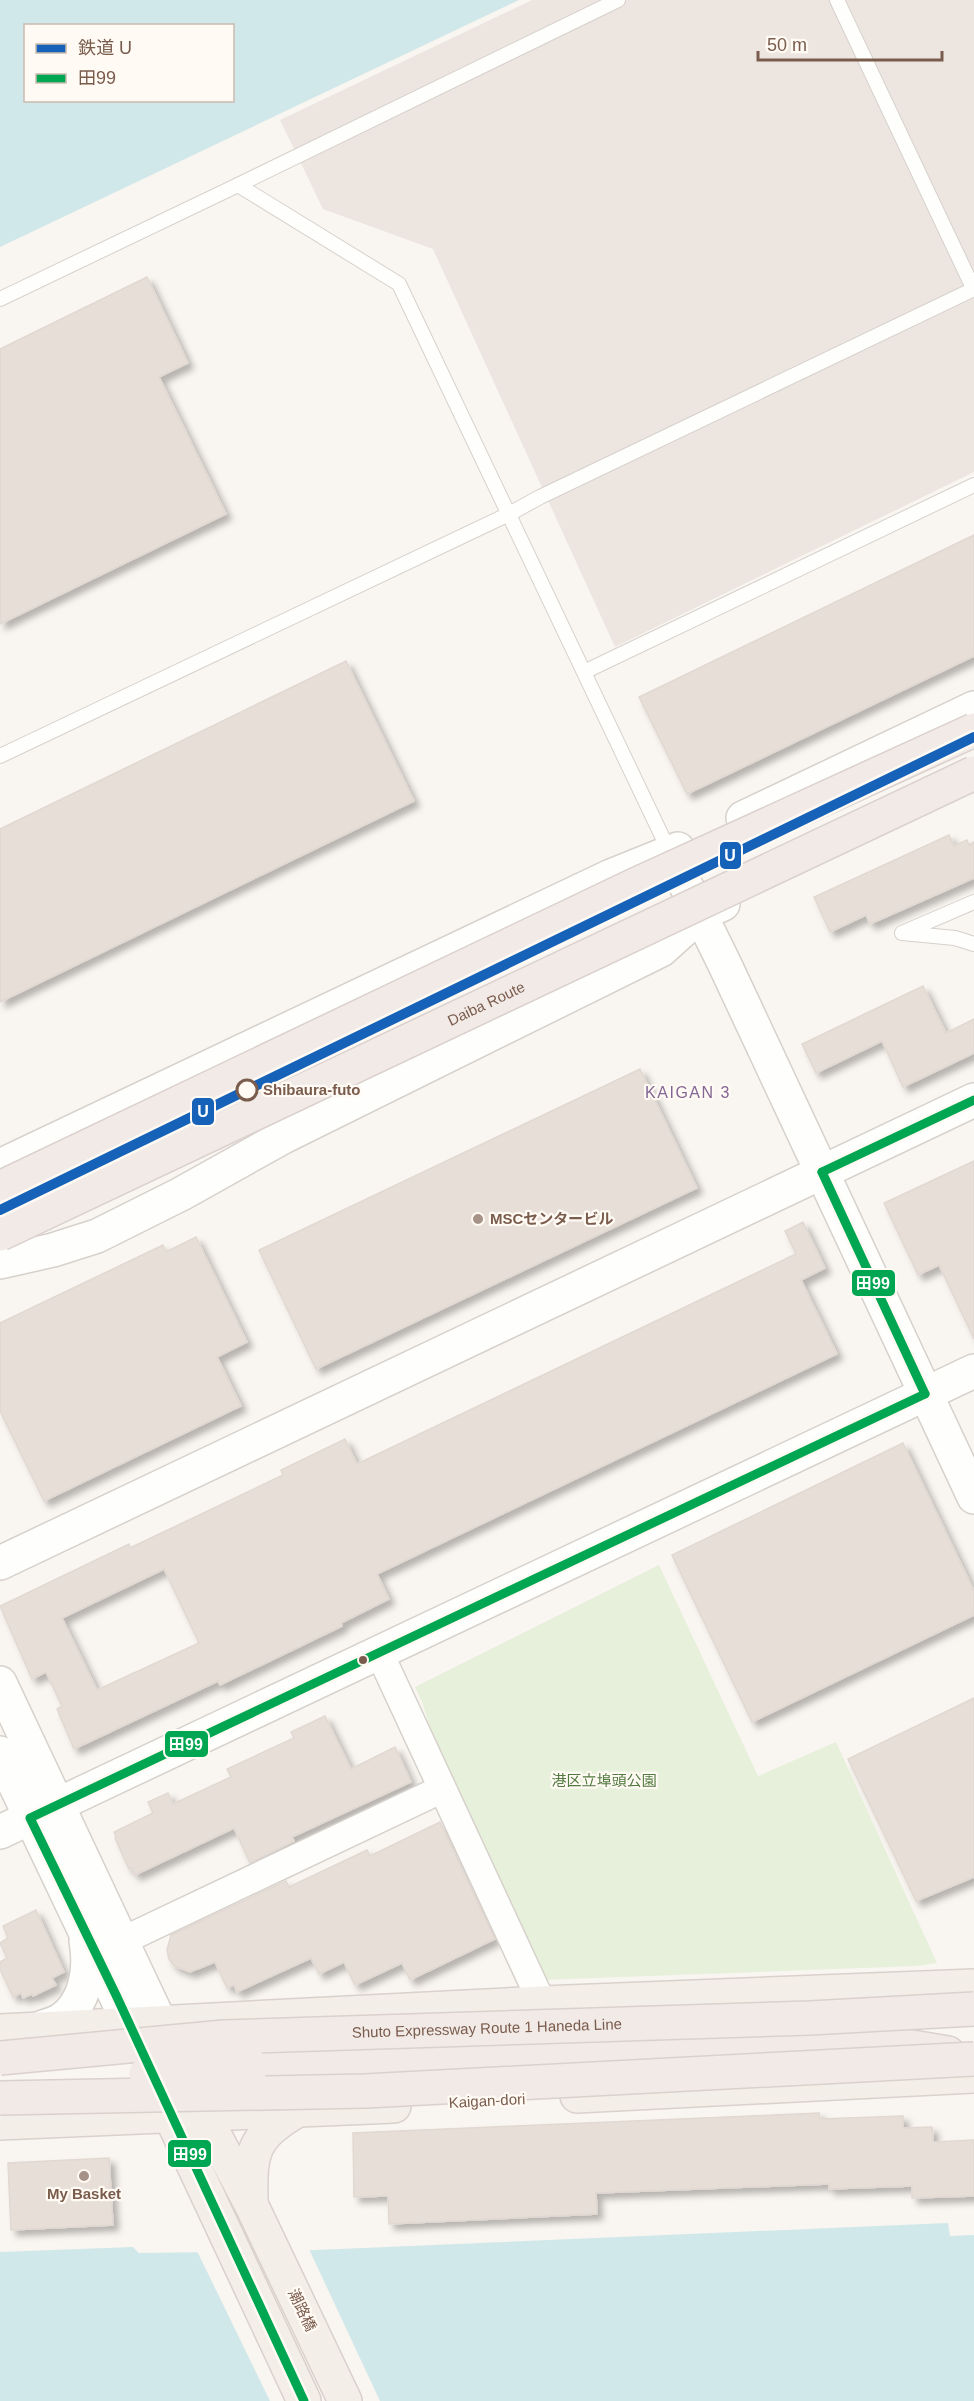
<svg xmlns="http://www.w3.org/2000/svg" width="974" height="2401" viewBox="0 0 974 2401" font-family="Helvetica,'Noto Sans JP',sans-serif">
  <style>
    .industrial { fill: #ede5e0 }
    .green { fill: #e7f0db }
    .water { fill: #d0e8ea; fill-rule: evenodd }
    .pier { fill: #f9f5f0 }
    .building { fill: #e6ded7; stroke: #e2d8d2; stroke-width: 1.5; fill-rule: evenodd; filter: url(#shadow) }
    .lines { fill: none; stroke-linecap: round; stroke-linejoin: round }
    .service-casing { stroke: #d7d1cb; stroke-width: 16 }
    .minor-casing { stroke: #d7d1cb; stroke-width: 30 }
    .tertiary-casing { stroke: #d7d1cb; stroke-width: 36 }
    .primary-casing { stroke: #dad1cc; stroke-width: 36 }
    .motorway-casing { stroke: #dad1cc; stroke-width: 36 }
    .service { stroke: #fefefd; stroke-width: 14 }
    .minor { stroke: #fefefd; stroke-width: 27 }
    .tertiary { stroke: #fefefd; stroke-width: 33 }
    .primary { stroke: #f3eee8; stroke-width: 33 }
    .motorway { stroke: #f2eae7; stroke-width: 33 }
    .motorway-bridge-casing { stroke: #dad1cc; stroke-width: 36; stroke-linecap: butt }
    .motorway-bridge { stroke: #f2eae7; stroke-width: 33 }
    .bus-1-casing { stroke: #fffaf3; stroke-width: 14 }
    .bus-1 { stroke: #00a651; stroke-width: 9 }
    .rail-1-casing { stroke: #fffaf3; stroke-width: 15 }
    .rail-1 { stroke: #1662b8; stroke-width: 10 }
    .stop-dot { fill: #fffaf3; stroke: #7a5c4d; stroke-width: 3 }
    .poi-dot { fill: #a69286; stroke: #fffaf3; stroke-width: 2 }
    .bus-dot { fill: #7a5c4d; stroke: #fffaf3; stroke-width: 2 }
    .labels { text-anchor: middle; stroke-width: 4.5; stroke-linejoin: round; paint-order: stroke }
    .street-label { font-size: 15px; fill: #7a5c4d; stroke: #fffaf3 }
    .stop-label { font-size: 15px; font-weight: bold; fill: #7a5c4d; stroke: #fffaf3; text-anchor: start }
    .poi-label { font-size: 15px; font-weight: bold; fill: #7a5c4d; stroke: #fffaf3; text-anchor: start }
    .park-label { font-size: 15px; fill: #537a41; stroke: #fffaf3 }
    .neighbourhood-label { font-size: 16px; letter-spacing: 1.5px; fill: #846695; stroke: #fffaf3 }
    .line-badge { stroke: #fffaf3; stroke-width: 2 }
    .badge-label { font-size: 16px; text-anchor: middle; font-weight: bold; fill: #fff }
  </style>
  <defs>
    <filter id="shadow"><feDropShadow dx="5.5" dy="5.5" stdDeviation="3" flood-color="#0004"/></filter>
  </defs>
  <rect width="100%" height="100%" fill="#f9f5f0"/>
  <!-- industrial -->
  <polygon class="industrial" points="532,0 974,0 974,472 615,647 433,249 323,209 280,120"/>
  <!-- green -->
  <polygon class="green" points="659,1565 758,1776 836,1742 937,1963 917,1966 542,1980 441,1766 423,1704 415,1687"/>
  <!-- water -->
  <g class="water">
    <path d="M0,0h519l-519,247zM26,26h206v74h-206z"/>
    <polygon points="948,2223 950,2236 974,2235 974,2401 0,2401 0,2252 133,2247 139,2253 292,2251"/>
  </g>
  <!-- pier -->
  <polygon class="pier" points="308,2247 380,2401 270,2401 196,2249 208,2251"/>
  <!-- building -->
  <g class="building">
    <polygon points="147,277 188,363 159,377 226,514 0,624 0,349"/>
    <polygon points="974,535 974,656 687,794 639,697"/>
    <polygon points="346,661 414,801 0,1002 0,829"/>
    <polygon points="949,835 954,846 967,840 969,845 974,842 974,878 870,924 866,915 830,932 814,897"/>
    <polygon points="923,986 946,1033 974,1019 974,1053 903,1087 882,1041 816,1073 802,1044"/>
    <polygon points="640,1069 697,1188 316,1369 259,1250"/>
    <polygon points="974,1161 974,1339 939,1265 918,1275 884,1203"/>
    <path d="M803,1222l22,46 -24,12 36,74 -460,220 12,25 -48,24 1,3 -122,59 -2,-4 -144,68 -17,-40 5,-3 -16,-34 -14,7 -32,-73 129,-62 1,4 153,-73 -2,-5 64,-31 12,25 439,-210 -11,-23zM164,1569l35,74 -102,47 -35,-72z"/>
    <polygon points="196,1237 247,1342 217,1357 241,1406 44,1501 0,1411 0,1323 163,1245 166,1252"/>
    <polygon points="903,1443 974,1591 974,1615 752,1722 672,1555"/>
    <polygon points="974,1698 974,1877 916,1901 848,1759"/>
    <polygon points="325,1716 351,1769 395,1747 411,1782 292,1837 294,1841 250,1863 234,1828 135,1875 132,1868 129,1869 115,1838 116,1837 114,1832 153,1813 148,1802 168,1793 173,1804 231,1777 227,1769 294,1738 291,1732"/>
    <polygon points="440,1822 495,1939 410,1980 402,1963 355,1985 344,1962 319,1974 311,1958 237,1992 234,1985 227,1988 215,1962 190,1972 174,1966 169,1959 167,1950 171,1935 286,1881 289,1887 367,1850 370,1856"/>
    <polygon points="36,1910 64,1972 52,1978 56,1985 33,1996 32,1994 23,1998 21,1993 13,1997 0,1969 0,1962 7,1958 0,1943 8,1938 3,1926"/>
    <polygon points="819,2113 820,2119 903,2116 903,2128 932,2127 933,2142 974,2140 974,2196 912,2198 912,2186 829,2189 829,2184 596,2193 597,2214 389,2224 388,2196 354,2197 353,2133"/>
    <polygon points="109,2158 113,2225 11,2230 8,2163"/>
  </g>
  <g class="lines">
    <!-- service casing -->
    <g class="service-casing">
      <g id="service">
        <polyline points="837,0 974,290"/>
        <polyline points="238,185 618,0"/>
        <polyline points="0,299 238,185 399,284 670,853"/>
        <polyline points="584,672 974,485"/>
        <polyline points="0,756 509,514 540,497 974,289"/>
        <polyline points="974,902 902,933 955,938 974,944"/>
      </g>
    </g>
    <!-- minor casing -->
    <g class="minor-casing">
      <g id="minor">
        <polyline points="379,1652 542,2003"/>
        <polyline points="122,1941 442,1789"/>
      </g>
    </g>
    <!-- tertiary casing -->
    <g class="tertiary-casing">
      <g id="tertiary">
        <polyline points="743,818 974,708"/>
        <polyline points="670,853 725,965 974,1497"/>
        <polyline points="0,1166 611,876 678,849"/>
        <polyline points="0,1262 53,1250 97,1236 181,1194 283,1137 661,950 701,914 723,904"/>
        <polyline points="0,1563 974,1100"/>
        <polyline points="0,1683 172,2048"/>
        <polyline points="0,1753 141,2049"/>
        <polyline points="0,1832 974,1371"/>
        <path d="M38,2029c7,-3 16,-5 23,-9 25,-17 30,-51 25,-79"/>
      </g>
    </g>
    <!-- primary casing -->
    <g class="primary-casing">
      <g id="primary">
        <polyline points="0,2031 542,2003 974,1986"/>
        <polyline points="577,2096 974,2076"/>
        <polyline points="204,2115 251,2204 345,2401"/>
        <polyline points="171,2117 304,2401"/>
        <polyline points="0,2123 394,2106"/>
        <path d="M251,2202c-1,-51 1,-65 47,-92"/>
      </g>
    </g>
    <!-- motorway casing -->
    <g class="motorway-casing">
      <polyline id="motorway" points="252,2066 894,2044 948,2053"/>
    </g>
    <!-- service -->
    <use href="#service" class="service"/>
    <!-- minor -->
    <use href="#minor" class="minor"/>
    <!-- tertiary -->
    <use href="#tertiary" class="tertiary"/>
    <!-- primary -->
    <use href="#primary" class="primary"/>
    <!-- motorway -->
    <use href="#motorway" class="motorway"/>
    <!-- motorway-bridge casing -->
    <g class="motorway-bridge-casing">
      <g id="motorway-bridge">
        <polyline points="0,1188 635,885 974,730"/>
        <path id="s1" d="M0,1234l974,-461"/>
        <path id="s2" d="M0,2058l224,-21 586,-19 164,-9"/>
        <polyline points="146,2074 252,2066"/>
        <polyline points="0,2098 365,2091 974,2059"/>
      </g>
    </g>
    <!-- motorway-bridge -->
    <use href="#motorway-bridge" class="motorway-bridge"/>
    <!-- bus-1 casing -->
    <g class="bus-1-casing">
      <g id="bus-1">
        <polyline points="822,1172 925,1394"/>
        <polyline points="822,1172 974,1100"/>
        <polyline points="304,2401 116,1995 30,1818 925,1394"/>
      </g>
    </g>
    <!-- bus-1 -->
    <use href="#bus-1" class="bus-1"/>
    <!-- rail-1 casing -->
    <g class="rail-1-casing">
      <polyline id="rail-1" points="0,1210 974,737"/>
    </g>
    <!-- rail-1 -->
    <use href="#rail-1" class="rail-1"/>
  </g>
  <!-- markers -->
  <circle class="stop-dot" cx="247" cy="1090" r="10"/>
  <g class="poi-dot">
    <circle cx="478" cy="1219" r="6"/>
    <circle cx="84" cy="2176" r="6"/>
  </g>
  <circle class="bus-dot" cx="363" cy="1660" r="5"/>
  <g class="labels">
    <!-- street labels -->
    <g class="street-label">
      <text dy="5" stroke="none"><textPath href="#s1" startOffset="538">Daiba Route</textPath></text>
      <text dy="5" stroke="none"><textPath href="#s2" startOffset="488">Shuto Expressway Route 1 Haneda Line</textPath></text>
      <text transform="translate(487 2101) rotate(-3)" y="5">Kaigan-dori</text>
      <text transform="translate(302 2310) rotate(64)" y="5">潮路橋</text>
    </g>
    <!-- stop labels -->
    <g class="stop-label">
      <text x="263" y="1095">Shibaura-futo</text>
    </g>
    <!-- poi labels -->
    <g class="poi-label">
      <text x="490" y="1224">MSCセンタービル</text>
      <text x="84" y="2199" text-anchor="middle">My Basket</text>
    </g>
    <!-- park labels -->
    <g class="park-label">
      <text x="604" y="1786">港区立埠頭公園</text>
    </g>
    <!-- neighbourhood labels -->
    <g class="neighbourhood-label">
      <text x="688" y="1098">KAIGAN 3</text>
    </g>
  </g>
  <g class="line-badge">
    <rect x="719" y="841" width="23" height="29" rx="6" fill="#1662b8"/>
    <rect x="191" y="1097" width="24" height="29" rx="6" fill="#1662b8"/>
    <rect x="851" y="1269" width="45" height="28" rx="6" fill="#00a651"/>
    <rect x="164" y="1730" width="45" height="28" rx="6" fill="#00a651"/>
    <rect x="167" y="2139" width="45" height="29" rx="6" fill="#00a651"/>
  </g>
  <g class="badge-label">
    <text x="730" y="861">U</text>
    <text x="203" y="1117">U</text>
    <text x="873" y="1289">田99</text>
    <text x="186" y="1750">田99</text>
    <text x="190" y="2160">田99</text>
  </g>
  <!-- legend -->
  <rect x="24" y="24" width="210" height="78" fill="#fffaf3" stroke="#cabbb1" stroke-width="1.5"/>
  <rect x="36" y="44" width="30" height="9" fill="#1662b8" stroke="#cabbb1" stroke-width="1.5"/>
  <text x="78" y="54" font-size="18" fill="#7a5c4d">鉄道 U</text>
  <rect x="36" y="74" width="30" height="9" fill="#00a651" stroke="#cabbb1" stroke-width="1.5"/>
  <text x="78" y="84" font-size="18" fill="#7a5c4d">田99</text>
  <!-- scale -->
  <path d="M758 51v9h184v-9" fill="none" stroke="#7a5c4d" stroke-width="3"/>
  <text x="767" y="51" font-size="18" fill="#7a5c4d" stroke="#fffaf3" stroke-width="4.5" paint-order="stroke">50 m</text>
</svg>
